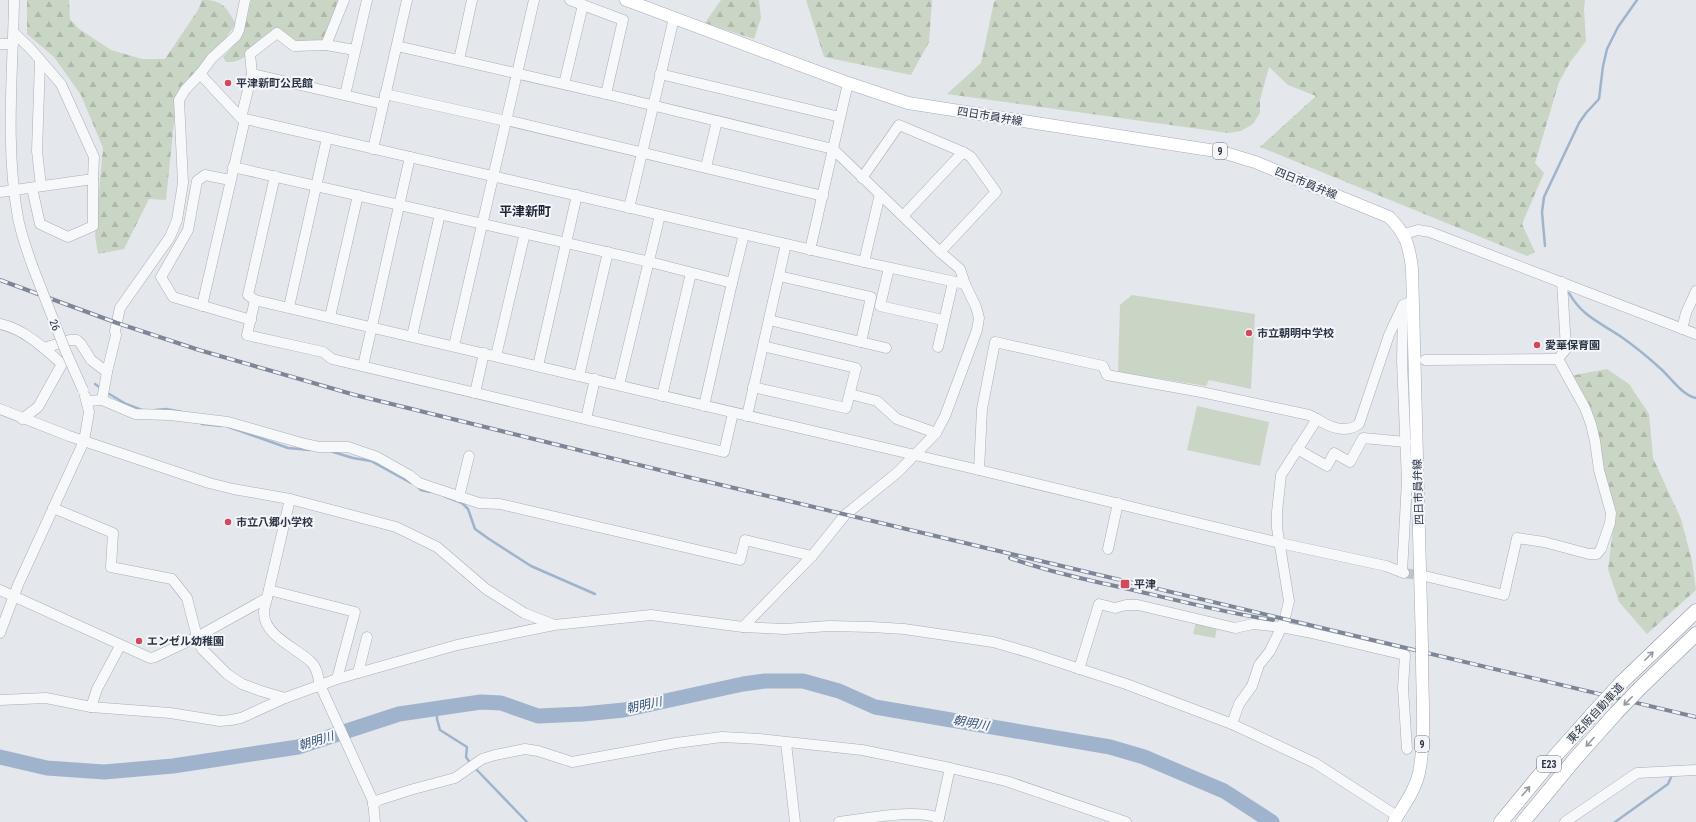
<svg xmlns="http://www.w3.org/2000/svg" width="1696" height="822" viewBox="0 0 1696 822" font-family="'Roboto Condensed','Noto Sans JP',sans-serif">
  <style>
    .green { fill: #c9d6c5 }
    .forest { fill: url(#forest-firs) }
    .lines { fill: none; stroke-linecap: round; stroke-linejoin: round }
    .stream { stroke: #9fb4cc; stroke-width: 2.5 }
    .river { stroke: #9fb4cc; stroke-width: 15 }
    .minor-tunnel { stroke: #bfc3cb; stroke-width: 10; stroke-dasharray: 10 5; stroke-linecap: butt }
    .minor-casing { stroke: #a9aeb7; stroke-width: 11 }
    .major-casing { stroke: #a3abb8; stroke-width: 13 }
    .highway-casing { stroke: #8b94a3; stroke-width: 15 }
    .minor { stroke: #f7f8fa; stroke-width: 10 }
    .major { stroke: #fff; stroke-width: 12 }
    .highway { stroke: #fff; stroke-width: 14 }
    .rail-casing { stroke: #7d8696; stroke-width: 4 }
    .rail { stroke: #f4f6f9; stroke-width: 2.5; stroke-dasharray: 8; stroke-linecap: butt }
    .minor-bridge-casing { stroke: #a9aeb7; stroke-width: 11; stroke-linecap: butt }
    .major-bridge-casing { stroke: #a3abb8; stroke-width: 13; stroke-linecap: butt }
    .highway-bridge-casing { stroke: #8b94a3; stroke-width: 15; stroke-linecap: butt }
    .minor-bridge { stroke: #f7f8fa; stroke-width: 10 }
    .major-bridge { stroke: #fff; stroke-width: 12 }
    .highway-bridge { stroke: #fff; stroke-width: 14 }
    .oneway { stroke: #959aa2 }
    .poi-dot { fill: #d1495b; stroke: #f4f6f9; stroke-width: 1.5 }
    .labels { text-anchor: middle; stroke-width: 4; stroke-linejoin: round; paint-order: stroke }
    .shield { fill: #f4f6f9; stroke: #676e7b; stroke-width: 1 }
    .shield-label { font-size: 10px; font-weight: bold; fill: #2b3445 }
    .poi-label { font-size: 11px; font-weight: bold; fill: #2b3445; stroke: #f4f6f9; text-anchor: start }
    .street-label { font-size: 11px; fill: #2b3445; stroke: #f4f6f9 }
    .water-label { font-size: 12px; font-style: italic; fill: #34527a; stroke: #f4f6f9 }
    .quarter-label { font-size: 13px; font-weight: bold; fill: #1d2536; stroke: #f4f6f9 }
  </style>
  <defs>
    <pattern id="forest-firs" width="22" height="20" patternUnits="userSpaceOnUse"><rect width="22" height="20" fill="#c9d6c5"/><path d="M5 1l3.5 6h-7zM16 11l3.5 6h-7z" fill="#adb8ab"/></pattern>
  </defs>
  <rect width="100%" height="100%" fill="#e4e7ec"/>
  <!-- green -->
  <g class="green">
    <polygon points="1132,295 1255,314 1251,389 1209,380 1206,386 1118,372 1120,305"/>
    <polygon points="1197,406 1269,422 1260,466 1187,450"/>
    <polygon points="1196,622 1217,627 1215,638 1193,634"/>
  </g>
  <!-- forest -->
  <g class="forest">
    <path d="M27,0h42l1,19 9,10 32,21 31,9h23l33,-49 4,-10c21,0 24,7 34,24l-54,73 -8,25 -8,78 -17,-1 -25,50 -26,5 -3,-19 8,-87 -22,-53 -27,-38 -27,-23z"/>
    <path d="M251,0h92l-17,44 -30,-3 -19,-12c-13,12 -32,35 -51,33l-3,-5c20,-20 22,-30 28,-57z"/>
    <polygon points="721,0 759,0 761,18 754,39 705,23"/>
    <polygon points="806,0 932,0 929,42 911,75 824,57"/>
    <polygon points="996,0 1585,0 1584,9 1586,41 1571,61 1559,82 1535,163 1544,173 1522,224 1535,252 1527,256 1260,147 1316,96 1288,85 1269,67 1260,100 1260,113 1253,124 1241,131 1228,133 947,94 981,63 994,2"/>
    <polygon points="1607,369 1629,384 1649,414 1653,458 1681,519 1692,561 1696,590 1647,634 1619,602 1608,569 1614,521 1586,415 1570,376"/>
  </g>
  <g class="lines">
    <!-- stream -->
    <g class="stream">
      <polyline points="1545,246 1542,212 1544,197 1579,123 1586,113 1599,99 1603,66 1607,49 1618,27 1637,0"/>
      <path d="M1569,293c13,23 30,29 51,43 13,9 29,22 41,33 10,9 21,26 35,29"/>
      <polyline points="95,384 102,389"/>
      <polyline points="106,392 126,404 142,410"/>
      <polyline points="155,410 166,409 182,412"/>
      <polyline points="200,422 202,424 222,426"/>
      <polyline points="229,427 288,448 310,450"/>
      <polyline points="333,452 353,458 371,461 411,483"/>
      <polyline points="417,486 421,490 430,492"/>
      <polyline points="444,496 462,503 468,509 475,529 489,539 531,566 595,594"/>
      <polyline points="437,708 437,719 440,730 467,747 466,757 471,764"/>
      <polyline points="474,767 527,822"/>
      <polyline points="1615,822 1668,784 1672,775"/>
    </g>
    <!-- river -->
    <polyline class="river" points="0,757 47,768 104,772 173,766 298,747 399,714 481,702 501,703 538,716 583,714 624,710 743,684 765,681 803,681 839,691 875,707 1110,747 1144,757 1224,791 1272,822"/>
    <!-- minor-tunnel -->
    <polyline class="minor-tunnel" points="1404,573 1425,576"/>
    <!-- minor casing -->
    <g class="minor-casing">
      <g id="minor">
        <path d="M14,0c-1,72 -9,146 4,218 3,16 9,32 14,47"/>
        <polyline points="583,5 623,20 606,94"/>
        <polyline points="0,44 13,44"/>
        <polyline points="326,45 355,50"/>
        <polyline points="397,46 606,94 833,149 940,252 960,269 965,284 976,307 979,318 977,330 945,416 936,433 898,472 845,515 812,556 743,627"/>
        <polyline points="459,60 472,0"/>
        <polyline points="40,61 37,151 41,186"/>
        <polyline points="200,74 241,118 864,262 965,284"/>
        <polyline points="252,74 250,54 277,33 294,46 326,45 344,0"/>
        <polyline points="660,74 840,117"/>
        <polyline points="564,84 583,5 570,0"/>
        <polyline points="385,94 506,121"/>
        <polyline points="345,95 367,0"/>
        <polyline points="241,118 252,74 383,104"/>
        <polyline points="506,120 823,196"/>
        <polyline points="373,149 407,0"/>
        <polyline points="233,167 650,262 732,283 704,406"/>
        <polyline points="706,167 717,121"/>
        <polyline points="862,178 899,125 963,152 971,157 996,192 940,252"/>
        <polyline points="230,180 205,175 197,181 188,230 161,277 173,297 251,320"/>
        <polyline points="32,188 40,224 68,237 93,226 93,179"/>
        <polyline points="0,192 93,179 94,157 61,84 29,47 14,33"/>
        <polyline points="629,208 674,18"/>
        <polyline points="903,216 963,152"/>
        <polyline points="1404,234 1418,230 1430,232 1696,334"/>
        <polyline points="810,250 848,83"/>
        <polyline points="864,262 880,194"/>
        <polyline points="889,268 880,306 943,320"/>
        <polyline points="779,276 871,297 861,342"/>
        <polyline points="732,283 744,234"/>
        <polyline points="255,300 248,295 275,176"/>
        <polyline points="202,306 245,119"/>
        <polyline points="289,307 327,138"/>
        <polyline points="330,317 358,195"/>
        <polyline points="769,320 886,348"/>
        <path d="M0,324c24,5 44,24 62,40l-24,43 -16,12"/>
        <polyline points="1682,329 1686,313 1696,291"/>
        <polyline points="412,336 440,214"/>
        <polyline points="454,346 534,0"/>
        <polyline points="938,347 953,282"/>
        <polyline points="44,348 70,340 77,340 81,344 91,360 107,372"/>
        <polyline points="496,356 525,233"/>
        <polyline points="1425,360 1558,359"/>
        <polyline points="363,366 410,157"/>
        <polyline points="538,366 577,195"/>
        <polyline points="579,376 608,252"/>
        <polyline points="619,385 660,215"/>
        <polyline points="753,387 846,408 856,368 763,346"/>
        <polyline points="475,393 484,353"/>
        <polyline points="850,394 877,401 897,419 936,433"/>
        <polyline points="662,396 691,273"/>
        <polyline points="102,400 107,372 116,335 115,331 120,308 170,237 177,220 183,183 179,100 185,90 200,74 212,58 236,36 239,30 245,0"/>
        <polyline points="87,401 102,400 135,414 170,415 228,422 305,444 319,447 348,447 377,457 409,475 419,483 479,503 500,504 740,560 745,540 812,556"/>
        <polyline points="0,409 69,436 209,483 233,489 290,499 396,527 437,547 486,589 524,613 552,624"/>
        <polyline points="733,413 724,452 332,359 323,352 247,335 255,300 979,470 1280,543 1386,566 1404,573"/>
        <polyline points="747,416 786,244"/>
        <polyline points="586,419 595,379"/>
        <polyline points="1297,449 1327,466 1334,453 1350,462 1363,438 1406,442"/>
        <polyline points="979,470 982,409 995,342 1103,366 1107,375 1201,392 1309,415 1317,419"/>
        <polyline points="459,497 469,456"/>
        <path d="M290,499l-23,99c-1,5 -3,10 -3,15 0,23 33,35 47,49 6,5 7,15 9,23l53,116 2,21"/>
        <polyline points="53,508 113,533 111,567 172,579 187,598 197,637 202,649 227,674 242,684 261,691 285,698"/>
        <polyline points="1108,549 1118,503"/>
        <polyline points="1402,572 1407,481 1402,361 1403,308"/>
        <polyline points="1425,576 1504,595 1517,538 1544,542 1589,554 1597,554 1601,549 1610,523 1611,513 1599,470 1595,441 1591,424 1585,408 1558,359 1566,349 1562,282"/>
        <polyline points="0,590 150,658 155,657 197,637 267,598"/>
        <polyline points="269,590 355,612 337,679"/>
        <polyline points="0,633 18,585 84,441 89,412 85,396"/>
        <polyline points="1079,669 1099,604 1115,608 1126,605 1138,605 1235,628 1253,624 1281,627 1307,632 1405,655 1403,688 1407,749"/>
        <polyline points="358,673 367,637"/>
        <polyline points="0,700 46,698 91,707 170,713 220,721 231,720 241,718 285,698 337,679 457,645 554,625 651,615 743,627 785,629 829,626 872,627 904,629 993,642 1031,653 1126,684 1232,724 1315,763 1397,816"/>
        <polyline points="91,707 97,689 120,646"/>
        <path d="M1232,724l7,-20 13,-18 7,-21 11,-14 14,-29 5,-21 -12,-73v-16l4,-37 36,-56c12,8 29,15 42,5l30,-89 14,-30 10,-4"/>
        <polyline points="786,743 795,822"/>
        <polyline points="373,804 379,800 410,790 455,778 482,759 495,755 525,749 538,751 572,762 676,743 722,737 760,739 862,750 950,768"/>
        <polyline points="939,818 950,768 1006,781 1126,822"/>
        <path d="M839,822c28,-3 74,-14 100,-4l-1,4"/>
        <polyline points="1565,822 1637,773 1696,770"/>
      </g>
    </g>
    <!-- major casing -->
    <g class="major-casing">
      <g id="major">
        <path d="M626,0l222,83 60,20 314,49 33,10 134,55c17,17 20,28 23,51l10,378"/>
        <path d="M1394,822c9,-16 21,-31 25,-49 7,-36 3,-78 3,-114"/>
      </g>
    </g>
    <!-- highway casing -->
    <g class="highway-casing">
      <g id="highway">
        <polyline points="1621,683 1696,611"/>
        <polyline points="1640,688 1696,634"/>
        <polyline points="1501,822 1557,754 1598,708"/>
        <polyline points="1523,822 1575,759 1616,713"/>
      </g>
    </g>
    <!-- minor -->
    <use href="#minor" class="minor"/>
    <!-- major -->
    <use href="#major" class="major"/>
    <!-- highway -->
    <use href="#highway" class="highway"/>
    <!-- rail casing -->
    <g class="rail-casing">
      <g id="rail">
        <polyline points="0,280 117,323 199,350 355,395 692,478 1696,717"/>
        <path d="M1010,558c40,14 82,23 123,32 47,11 93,23 140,30"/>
      </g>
    </g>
    <!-- rail -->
    <use href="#rail" class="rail"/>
    <!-- minor-bridge casing -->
    <g class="minor-bridge-casing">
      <polyline id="minor-bridge" points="32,265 66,352 83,390"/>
    </g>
    <!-- major-bridge casing -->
    <g class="major-bridge-casing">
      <polyline id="major-bridge" points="1422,646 1422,659"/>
    </g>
    <!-- highway-bridge casing -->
    <g class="highway-bridge-casing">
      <g id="highway-bridge">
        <polyline points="1598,708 1621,683"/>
        <polyline points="1616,713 1640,688"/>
      </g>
    </g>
    <!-- minor-bridge -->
    <use href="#minor-bridge" class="minor-bridge"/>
    <!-- major-bridge -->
    <use href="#major-bridge" class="major-bridge"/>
    <!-- highway-bridge -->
    <use href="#highway-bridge" class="highway-bridge"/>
  </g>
  <!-- one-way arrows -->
  <defs><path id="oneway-shaft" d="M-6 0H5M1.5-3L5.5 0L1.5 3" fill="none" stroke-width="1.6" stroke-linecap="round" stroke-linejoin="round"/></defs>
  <g class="oneway">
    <use href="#oneway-shaft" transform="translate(1649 656) rotate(-45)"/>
    <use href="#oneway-shaft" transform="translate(1628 701) rotate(134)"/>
    <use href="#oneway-shaft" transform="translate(1590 742) rotate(132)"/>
    <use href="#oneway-shaft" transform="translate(1526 791) rotate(-50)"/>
  </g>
  <!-- markers -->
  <g class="poi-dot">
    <circle cx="228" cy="83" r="4"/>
    <circle cx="1249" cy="333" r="4"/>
    <circle cx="1537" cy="345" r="4"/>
    <circle cx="228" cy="522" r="4"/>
    <rect x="1120" y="579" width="10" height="10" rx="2"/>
    <circle cx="139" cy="641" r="4"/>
  </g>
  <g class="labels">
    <!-- shield labels -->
    <g class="shield">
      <rect x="1213" y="143" width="14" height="16" rx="3"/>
      <rect x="1415" y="736" width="14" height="16" rx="3"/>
      <rect x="1537" y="756" width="24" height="16" rx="3"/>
    </g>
    <g class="shield-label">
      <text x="1220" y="155">9</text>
      <text x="1422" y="748">9</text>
      <text x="1549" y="768">E23</text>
    </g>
    <!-- poi labels -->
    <g class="poi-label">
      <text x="236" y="87">平津新町公民館</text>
      <text x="1257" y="337">市立朝明中学校</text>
      <text x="1545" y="349">愛華保育園</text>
      <text x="236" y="526">市立八郷小学校</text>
      <text x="1134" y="588">平津</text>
      <text x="147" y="645">エンゼル幼稚園</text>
    </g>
    <!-- street labels -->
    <g class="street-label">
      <text transform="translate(990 116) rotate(9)" y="4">四日市員弁線</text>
      <text transform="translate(1306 183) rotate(22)" y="4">四日市員弁線</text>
      <text transform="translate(55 325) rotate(69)" y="4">26</text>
      <text transform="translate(1418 492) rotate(-92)" y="4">四日市員弁線</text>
      <text transform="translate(1595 713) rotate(-47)" y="4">東名阪自動車道</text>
    </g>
    <!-- water labels -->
    <g class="water-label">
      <text transform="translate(644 705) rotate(-12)" y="4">朝明川</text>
      <text transform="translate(971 723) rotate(10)" y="4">朝明川</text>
      <text transform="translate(316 741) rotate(-17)" y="4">朝明川</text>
    </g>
    <!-- quarter labels -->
    <g class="quarter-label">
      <text x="525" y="216">平津新町</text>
    </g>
  </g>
</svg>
